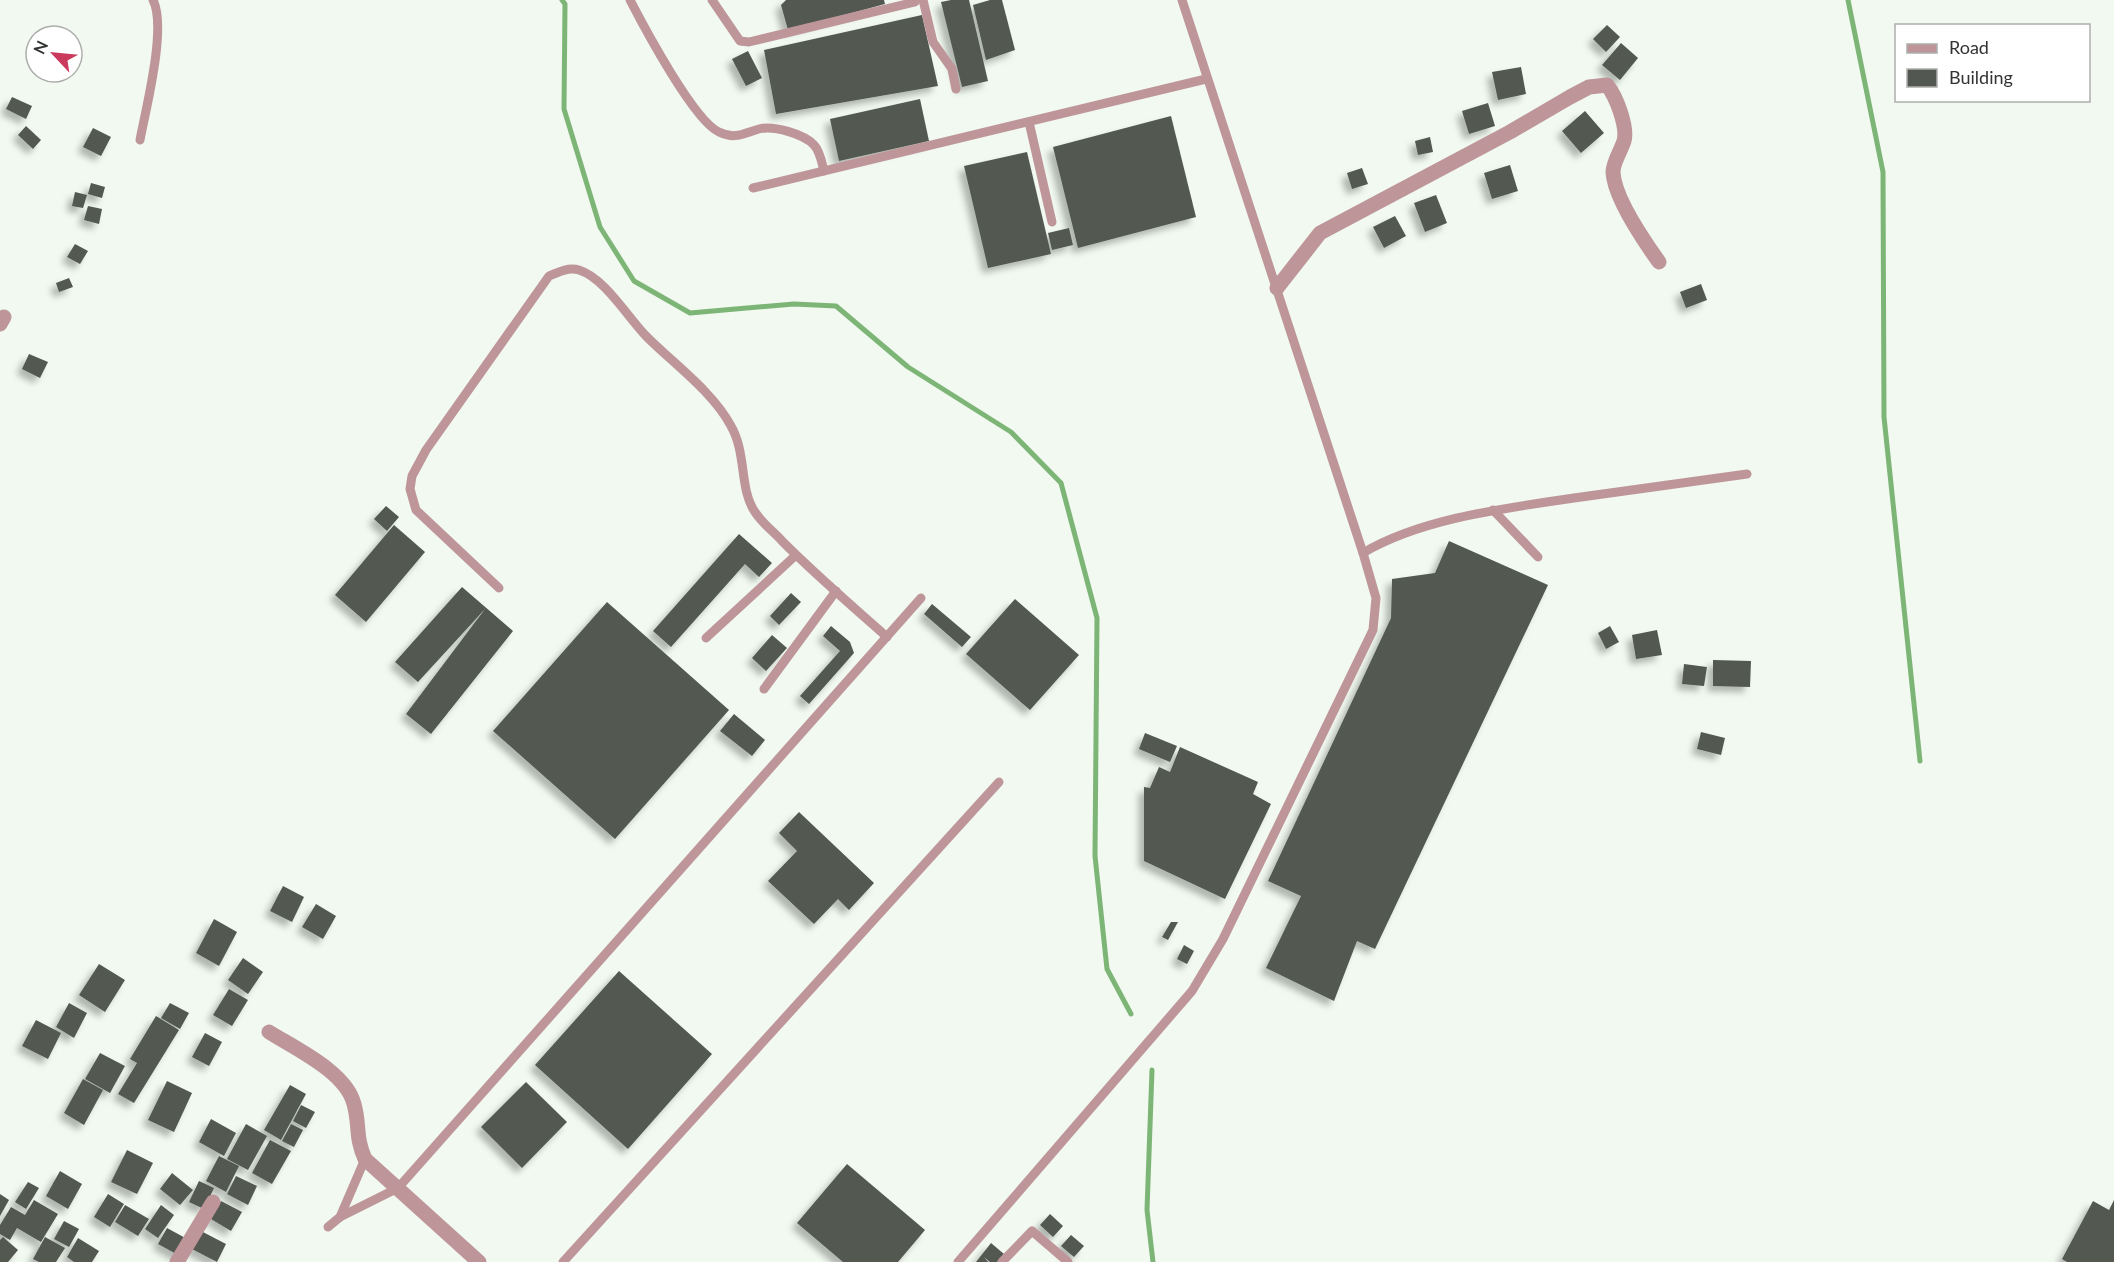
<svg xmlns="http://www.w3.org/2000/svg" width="2114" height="1262" viewBox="0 0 2114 1262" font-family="Lato,sans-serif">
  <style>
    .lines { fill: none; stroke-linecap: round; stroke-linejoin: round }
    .stream { stroke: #7db577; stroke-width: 5 }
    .building { fill: #525851; filter: url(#shadow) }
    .service { stroke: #be969a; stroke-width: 9 }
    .minor { stroke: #be969a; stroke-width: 15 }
  </style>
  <defs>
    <filter id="shadow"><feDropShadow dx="-5.5" dy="5.5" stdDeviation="3" flood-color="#0004"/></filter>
  </defs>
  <rect width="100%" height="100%" fill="#f1f9f0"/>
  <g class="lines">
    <!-- stream -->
    <g class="stream">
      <polyline points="562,0 565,4 564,109 600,227 634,281 690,313 794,304 836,306 908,367 1011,432 1061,483 1097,618 1095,856 1107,969 1131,1014"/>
      <polyline points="1848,0 1883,172 1884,417 1920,761"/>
      <polyline points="1152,1070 1147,1210 1153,1262"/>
    </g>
  </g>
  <!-- building -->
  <g class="building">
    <polygon points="786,0 884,0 885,4 788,30 781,5"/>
    <polygon points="951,0 969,0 988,81 962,87 941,2"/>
    <polygon points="990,0 1002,0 1015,50 986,60 973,5"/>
    <polygon points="922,15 938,86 776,114 764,50"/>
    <polygon points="1607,25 1620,37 1606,52 1593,39"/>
    <polygon points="1621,43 1638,58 1620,80 1602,65"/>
    <polygon points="748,51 762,78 746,86 732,59"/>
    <polygon points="1521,67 1526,94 1498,100 1492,72"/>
    <polygon points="12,97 32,106 26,119 6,109"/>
    <polygon points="920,99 929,141 839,161 830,119"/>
    <polygon points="1488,103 1495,126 1469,134 1462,111"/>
    <polygon points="1585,111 1604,133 1581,153 1562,131"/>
    <polygon points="1171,116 1196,217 1078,248 1053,147"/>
    <polygon points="26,126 41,140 33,149 18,135"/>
    <polygon points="93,128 111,137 101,156 83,147"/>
    <polygon points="1430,137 1433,152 1418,155 1415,141"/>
    <polygon points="1027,152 1051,254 988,268 964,166"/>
    <polygon points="1510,165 1518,191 1492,199 1484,173"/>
    <polygon points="1362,168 1368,184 1352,189 1347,173"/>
    <polygon points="91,183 105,187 102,198 88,194"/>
    <polygon points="75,192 87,195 83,208 72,206"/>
    <polygon points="1436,195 1447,223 1425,232 1414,203"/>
    <polygon points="88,206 102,209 99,224 84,220"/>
    <polygon points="1395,216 1406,236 1384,248 1373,227"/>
    <polygon points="1069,228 1073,245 1052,250 1048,233"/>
    <polygon points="75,244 88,251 80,264 67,257"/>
    <polygon points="69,278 73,287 59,292 56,283"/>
    <polygon points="1701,284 1707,300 1686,308 1680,292"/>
    <polygon points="29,354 48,362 40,378 22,369"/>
    <polygon points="386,506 399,517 387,531 374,519"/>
    <polygon points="394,525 425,552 366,622 335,595"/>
    <polygon points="739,534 772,563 759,577 745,564 671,647 653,631"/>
    <polygon points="1449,541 1548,585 1375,949 1357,941 1334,1001 1266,968 1301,896 1268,881 1391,618 1392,579 1435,573"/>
    <polygon points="462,587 513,631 431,734 406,714 485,609 418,682 395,662"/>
    <polygon points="791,593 801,602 779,625 770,616"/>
    <polygon points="1015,599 1079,655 1030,710 966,654"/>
    <polygon points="607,602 729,710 615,839 493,731"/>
    <polygon points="932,604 971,637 962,647 924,614"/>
    <polygon points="831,626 850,642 854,653 809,704 800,696 840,651 823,636"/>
    <polygon points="1610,626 1619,642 1606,649 1598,633"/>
    <polygon points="1657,630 1662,655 1636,659 1632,635"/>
    <polygon points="772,635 787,648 766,671 752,658"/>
    <polygon points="1713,660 1751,661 1750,687 1713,686"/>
    <polygon points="1684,664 1707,667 1704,686 1682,684"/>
    <polygon points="734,714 765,740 752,756 720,731"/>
    <polygon points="1701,732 1725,738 1721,755 1697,749"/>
    <polygon points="1145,733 1177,746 1170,762 1139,749"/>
    <polygon points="1180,747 1258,782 1253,794 1271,804 1225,899 1144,861 1144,787 1150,788 1159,767 1170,772"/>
    <polygon points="799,812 874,883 849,910 838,899 814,924 768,881 797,851 779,833"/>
    <polygon points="283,886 304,897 292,922 270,911"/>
    <polygon points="316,904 336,916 323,939 302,927"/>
    <polygon points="214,919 237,932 219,966 196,953"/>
    <polygon points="1171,922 1178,922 1168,940 1162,937"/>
    <polygon points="1184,945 1194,951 1187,964 1177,959"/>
    <polygon points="243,958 263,972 248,994 228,980"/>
    <polygon points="99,964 125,980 105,1012 79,995"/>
    <polygon points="619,971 712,1054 628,1149 535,1065"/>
    <polygon points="229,989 248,1000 232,1026 213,1015"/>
    <polygon points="69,1003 87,1013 74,1038 56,1027"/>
    <polygon points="170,1003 189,1013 180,1029 161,1018"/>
    <polygon points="156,1016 179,1030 134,1103 118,1094 137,1063 130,1059"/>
    <polygon points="36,1020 61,1033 48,1059 22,1046"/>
    <polygon points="205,1033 222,1042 209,1066 192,1057"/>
    <polygon points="100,1053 125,1066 110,1093 85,1079"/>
    <polygon points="83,1079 103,1090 84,1125 64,1113"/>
    <polygon points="167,1081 192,1093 174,1132 148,1120"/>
    <polygon points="526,1082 567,1122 522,1168 481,1127"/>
    <polygon points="290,1085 306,1094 281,1140 264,1130"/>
    <polygon points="301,1105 315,1112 306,1128 293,1121"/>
    <polygon points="211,1119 236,1133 224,1156 199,1142"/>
    <polygon points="246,1124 267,1136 248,1170 227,1159"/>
    <polygon points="291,1124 303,1130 294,1147 282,1141"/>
    <polygon points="270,1140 291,1151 272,1184 252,1173"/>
    <polygon points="127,1150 153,1163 137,1194 111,1182"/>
    <polygon points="219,1156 239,1166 226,1192 206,1181"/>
    <polygon points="847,1164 925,1230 898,1262 843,1262 797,1223"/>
    <polygon points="60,1171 82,1184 68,1209 46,1196"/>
    <polygon points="172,1173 193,1190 180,1205 160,1189"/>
    <polygon points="236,1176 257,1186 248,1205 227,1194"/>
    <polygon points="199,1181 214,1188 204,1209 189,1202"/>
    <polygon points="28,1182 39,1188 26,1209 15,1202"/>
    <polygon points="0,1194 9,1200 0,1216"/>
    <polygon points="108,1194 124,1204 110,1227 94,1217"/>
    <polygon points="34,1200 58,1214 41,1242 17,1228 10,1240 0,1234 0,1225 11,1207 25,1215"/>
    <polygon points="2114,1200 2114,1262 2067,1262 2062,1259 2093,1201 2109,1210"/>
    <polygon points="221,1201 242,1212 231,1231 211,1219"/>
    <polygon points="125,1205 149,1219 138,1236 115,1222"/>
    <polygon points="161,1205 174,1215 158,1238 145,1229"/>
    <polygon points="1050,1214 1063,1226 1053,1237 1040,1225"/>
    <polygon points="64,1221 79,1229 69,1247 54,1239"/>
    <polygon points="167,1228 189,1240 180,1256 158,1244"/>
    <polygon points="201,1231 226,1244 217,1262 192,1249"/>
    <polygon points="1071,1235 1084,1246 1074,1257 1061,1246"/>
    <polygon points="3,1237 18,1250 8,1262 0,1262 0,1240"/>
    <polygon points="45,1237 65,1248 56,1262 39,1262 33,1259"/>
    <polygon points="78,1238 99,1251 92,1262 74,1262 67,1257"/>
    <polygon points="991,1243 1004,1254 997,1262 990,1262 984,1257 988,1262 976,1262"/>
  </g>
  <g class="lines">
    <!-- service -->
    <g class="service">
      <path d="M630,0c14,27 64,121 89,132 16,8 25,1 40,-3 14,-4 45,5 55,16 6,6 8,18 10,26"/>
      <polyline points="712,0 740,41 749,42 915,2"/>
      <polyline points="923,0 933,42 952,69 956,89"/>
      <polyline points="1029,122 1052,222"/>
      <path d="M140,140c6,-32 27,-113 13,-140"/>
      <polyline points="753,188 1206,79"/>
      <polyline points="1493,510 1538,557"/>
      <path d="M1363,553c59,-35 144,-45 211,-55 58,-8 115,-16 173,-24"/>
      <path d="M499,588l-83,-78 -6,-21 2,-13 14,-26 123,-174c9,-4 20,-9 30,-6 26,8 49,48 68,67 27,27 66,55 84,89 16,28 8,63 24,86 7,11 19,20 28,30 33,33 69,64 104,95"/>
      <polyline points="706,638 796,555"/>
      <polyline points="764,689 836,591"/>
      <polyline points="340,1217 398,1188 921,598"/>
      <polyline points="328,1227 340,1217 365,1159"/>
      <polyline points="563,1262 999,782"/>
      <polyline points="958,1262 1192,991 1223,939 1373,630 1376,598 1363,553 1182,0"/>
      <polyline points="1002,1262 1032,1231 1068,1262"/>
    </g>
    <!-- minor -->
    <g class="minor">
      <path d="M1277,288l43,-55 190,-101 60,-35 19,-10 18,-2c9,11 21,42 17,56 -3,10 -11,21 -11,31 1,25 31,69 46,90"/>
      <polyline points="0,324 4,317"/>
      <path d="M269,1032c27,17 77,40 85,72 6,21 1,33 11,55l114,103"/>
      <polyline points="177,1262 213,1202"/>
    </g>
  </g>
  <!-- legend -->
  <rect x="1895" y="24" width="195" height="78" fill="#ffffff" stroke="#adaeac" stroke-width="1.5"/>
  <rect x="1907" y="44" width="30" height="9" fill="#be969a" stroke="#adaeac" stroke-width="1.5"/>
  <text x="1949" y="54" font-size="18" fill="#313430">Road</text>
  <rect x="1907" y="69" width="30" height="18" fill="#525851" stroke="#adaeac" stroke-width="1.5"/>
  <text x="1949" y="84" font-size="18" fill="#313430">Building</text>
  <!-- north arrow -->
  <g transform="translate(54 54) rotate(296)"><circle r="28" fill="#ffffff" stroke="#adaeac" stroke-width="1.5"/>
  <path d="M0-4.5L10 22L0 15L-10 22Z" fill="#ca3a5c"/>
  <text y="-9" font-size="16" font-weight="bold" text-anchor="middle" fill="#313430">N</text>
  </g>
</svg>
